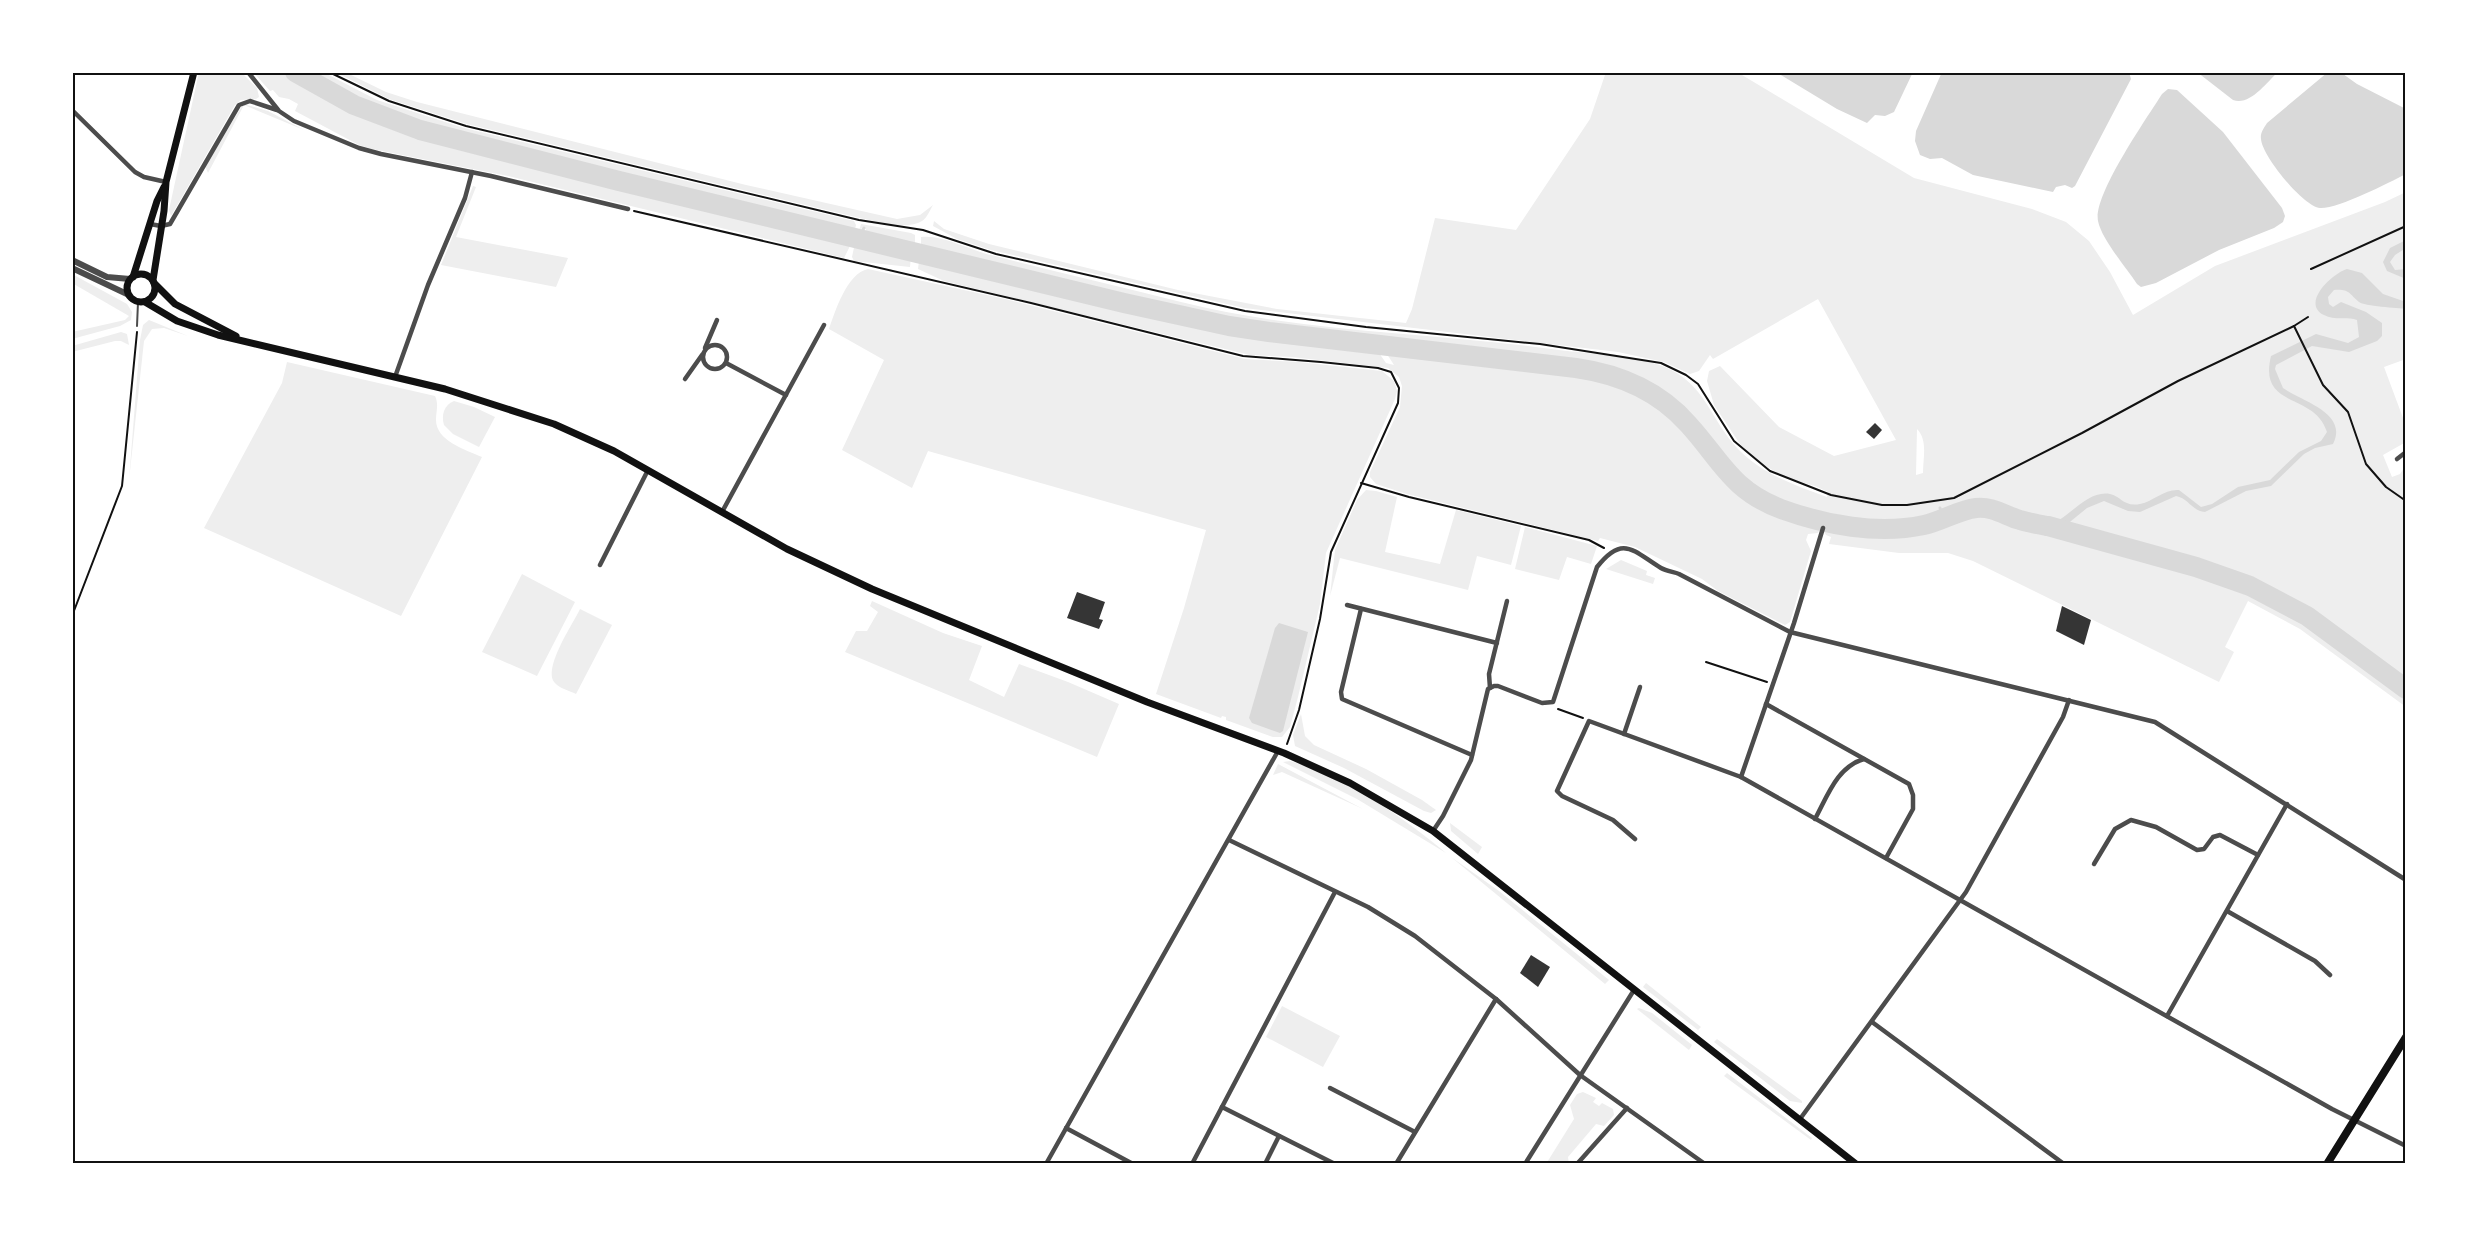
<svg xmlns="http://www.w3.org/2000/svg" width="2478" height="1236" viewBox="0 0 2478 1236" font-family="'Titillium Web',sans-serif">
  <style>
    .green { fill: #eee; fill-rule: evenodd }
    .water { fill: #d9d9d9 }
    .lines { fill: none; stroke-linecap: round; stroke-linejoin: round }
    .stream { stroke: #d9d9d9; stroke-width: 3 }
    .river { stroke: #d9d9d9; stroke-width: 20 }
    .building { fill: #353535 }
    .path { stroke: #111; stroke-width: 2 }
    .service { stroke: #4c4c4c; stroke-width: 2 }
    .minor { stroke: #4c4c4c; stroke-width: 4.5 }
    .tertiary { stroke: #4c4c4c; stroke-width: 6 }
    .secondary { stroke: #111; stroke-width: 7 }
    .primary { stroke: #111; stroke-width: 8 }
    .neatline { fill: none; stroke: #111; stroke-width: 2 }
  </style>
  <rect width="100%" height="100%" fill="#fff"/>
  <!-- green -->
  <g class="green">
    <polygon points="199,72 241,72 257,88 259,97 256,99 241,100 235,105 171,216 169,210"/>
    <polygon points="253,72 287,72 339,102 417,134 852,242 844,258 508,176 372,149 359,145 295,111 298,104 289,99 279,97 273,90 270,91"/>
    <polygon points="301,72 323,72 377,100 464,128 854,221 856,225 854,233 437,132 371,109"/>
    <path d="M335,72h10l41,20 31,10 329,83 151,34 23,-4 13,-10c-3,5 -6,13 -11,16 -15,9 -42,1 -58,-2l-397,-95 -78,-25z"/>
    <path d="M1606,72h131l177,106 118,31 34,13 23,19 21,31 23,43 82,-49 170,-64 21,-10v167l-22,8 22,59v16l-23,13 9,22 8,-3 6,-9v242l-106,-78 -52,-28 -23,46 9,5 -15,30 -246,-121 -25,-8h-49l-70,-9 2,-7 -5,-2 -5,-8 -3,6 -10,1 -2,6 5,11 -21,71 -5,3 -67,-34 -16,-12 -67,-32 -35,-9 -2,3 -191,-47 -31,-10 -6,-7v-5l30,-65 2,-21 -3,-9 -11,-9 -96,-11 -42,-2 -306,-74 -26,-12 1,-8 5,-3 121,32 169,38 42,8 121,14 9,13 8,2 -9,-14c44,5 88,10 132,15 45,5 92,8 132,32 39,23 52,57 81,86 24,24 59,33 91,41l2,-9c-28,-7 -57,-14 -80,-33 -15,-13 -25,-31 -37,-46 -23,-30 -56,-54 -92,-66l-383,-49 -106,-23 -204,-52v-10c20,-3 49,13 70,18 63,17 127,31 190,47 123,31 252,30 378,48 31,4 78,6 106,17 41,17 45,53 73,82 24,25 58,37 89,48l1,-5 -13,-6 -29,-8 -27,-16 -19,-18 -26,-39 -7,-24 2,-10 11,-5 59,61 55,29 62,-16 -78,-141 -105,60 -3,-4 -11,16 -9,3 -26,-12 -46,-10 -374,-44 -253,-58 -34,-11 -24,-13 1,-5 10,8 45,15 189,46 99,19 129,14 6,-14 23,-91 81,12 74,-111zM1917,429c11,11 6,29 6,44l-7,2z"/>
    <polygon points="244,105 208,173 205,166 242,106 247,105 268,111 304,130"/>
    <polygon points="473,186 476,187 456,237 568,258 556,287 441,265"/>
    <polygon points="861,224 911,233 915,235 915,245 863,235 866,229 862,228 858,234"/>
    <polygon points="855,243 911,255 910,267 854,261 852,257"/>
    <path d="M868,269l137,30 240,60 53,3 84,9 12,10 3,10 -2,8 -69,154 -6,51 -22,93 -8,30 -8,10h-9l-47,-17v-3l-4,-1 -1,2 -65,-24 28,-86 22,-78 -278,-79 -16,37 -70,-38 42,-90 -55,-31c6,-17 18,-56 39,-60z"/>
    <polygon points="72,274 127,304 132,312 131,320 120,326 72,339 72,332 125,320 129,316 72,283"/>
    <polygon points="149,320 188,336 164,328 152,329 144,341 129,480 140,340 143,325"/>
    <polygon points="121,332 127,334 129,345 121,341 115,341 72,352 72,346"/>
    <path d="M287,362l148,34c4,8 1,15 1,24 0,21 30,30 46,37l-81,159 -197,-88 78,-145z"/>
    <path d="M454,401l20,6 21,10 -16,30 -26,-13 -9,-9c-3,-10 0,-20 10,-24z"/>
    <polygon points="1366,490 1376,491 1397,497 1385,552 1440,564 1456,510 1521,526 1511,565 1477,556 1468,590 1340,558 1330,596 1335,550 1357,500"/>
    <polygon points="1525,527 1597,546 1591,564 1567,557 1559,580 1515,569"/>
    <polygon points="1621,560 1647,571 1646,575 1655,578 1653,584 1606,569"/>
    <polygon points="522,574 575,602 537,676 482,652"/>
    <polygon points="872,601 943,633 982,646 969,680 1004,697 1019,664 1068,682 1119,704 1097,757 845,652 856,631 867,631 878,612 870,606"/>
    <path d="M580,609l32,16 -36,69c-6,-3 -17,-6 -21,-11 -13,-14 18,-59 25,-74z"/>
    <polygon points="1301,714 1305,736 1314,745 1366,769 1422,800 1436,810 1431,813 1424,811 1344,768 1295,746 1293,735"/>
    <path d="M1290,761c51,14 115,57 156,92l-89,-54 -74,-37z"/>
    <polygon points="1278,764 1363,809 1282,772 1273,775"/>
    <polygon points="1450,823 1482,847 1478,854 1451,831"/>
    <polygon points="1451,857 1499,891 1609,980 1605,984"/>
    <polygon points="1646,983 1701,1027 1698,1030 1643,987"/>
    <polygon points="1282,1006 1340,1036 1323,1067 1266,1037"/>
    <polygon points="1639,1008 1652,1013 1692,1045 1689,1050 1637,1009"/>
    <polygon points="1717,1039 1802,1101 1802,1103 1790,1101 1714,1042"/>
    <polygon points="1727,1073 1812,1138 1811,1140 1724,1076"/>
    <polygon points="1583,1092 1596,1098 1593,1102 1599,1106 1602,1103 1613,1109 1614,1115 1604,1126 1596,1124 1568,1157 1569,1164 1546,1164 1574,1119 1570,1105 1577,1094"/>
  </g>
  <!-- water -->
  <g class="water">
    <polygon points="1776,72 1913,72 1894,112 1885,116 1875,115 1867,123 1837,109"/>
    <polygon points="1942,72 2129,72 2131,79 2075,186 2072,188 2065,185 2056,187 2053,192 1973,175 1942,158 1930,159 1920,155 1915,141 1916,131"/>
    <path d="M2197,72h81c-12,11 -28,34 -45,28z"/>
    <path d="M2328,72l15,2 14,10 49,25v65c-18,9 -68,35 -86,34 -17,-2 -58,-52 -59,-69 -1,-6 3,-11 6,-16z"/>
    <path d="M2168,89l9,1 46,42 59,76 3,8 -2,6 -9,6 -55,22 -63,33 -15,4 -4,-3c-11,-17 -35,-44 -39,-63 -5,-26 49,-103 64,-127z"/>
    <polygon points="2406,240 2406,248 2395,255 2390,262 2395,270 2406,269 2406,279 2387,271 2383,262 2390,248"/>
    <path d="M2347,269l15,4 21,21 23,8v7c-8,-1 -42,-3 -47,-7 -10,-8 -9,-13 -25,-12l-6,7 1,7 4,3 8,-5 25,10 16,11v13l-5,5 -28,11 -37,-6 -36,19 -1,4 8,19c18,13 66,25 50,56l-18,4 -11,6 -33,32 -25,5 -41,21c-13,-1 -17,-14 -29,-16l-36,16 -12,-1 -24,-10 -17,7 -27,22 -7,2 -23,-2 -9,-9 23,-3 15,2c15,-9 32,-30 51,-26 11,2 13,13 30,10 14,-3 24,-15 39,-14l22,17 11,-3 26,-17 32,-7 29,-28 22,-11 6,-9c-13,-41 -69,-22 -56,-76l45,-22 32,9 11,-6 -2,-17c-11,-4 -22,1 -33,-5 -24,-12 9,-42 23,-46z"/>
    <polygon points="1279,623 1308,632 1283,731 1280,733 1252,723 1249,718 1275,628"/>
  </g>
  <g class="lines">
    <!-- stream -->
    <g class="stream">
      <polyline points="858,238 864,228"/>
      <polyline points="1940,508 1944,518"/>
    </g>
    <!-- river -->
    <g class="river">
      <path d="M295,72l59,33 66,25 199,51 505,122 105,23 40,6 307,36c42,6 83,23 112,56 33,36 43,66 93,85 44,16 97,26 143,16 18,-4 35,-15 52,-17 16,-2 30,8 44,12 9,3 18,4 27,6"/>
      <polyline points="2048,526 2196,567 2250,586 2307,616 2406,689"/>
    </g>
  </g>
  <!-- building -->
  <g class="building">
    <polygon points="1875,423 1882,430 1874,439 1866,432"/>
    <polygon points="1077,592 1105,602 1099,619 1103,620 1099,629 1067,618"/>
    <polygon points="2062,606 2091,620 2084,645 2056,631"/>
    <polygon points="1531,955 1550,967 1538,987 1520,973"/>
  </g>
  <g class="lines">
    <!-- path -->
    <g class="path">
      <polyline points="329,72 389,101 466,126 859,220 923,230 996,254 1245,311 1366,327 1540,344 1661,363 1686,375 1698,384 1734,441 1770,471 1831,495 1882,505 1907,505 1954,498 2082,433 2178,381 2294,326 2308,317"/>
      <polyline points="634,211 1031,303 1243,356 1321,362 1378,368 1391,372 1399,388 1398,403 1331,552 1320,619 1299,710 1287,744"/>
      <polyline points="2311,269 2406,226"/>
      <polyline points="2294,326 2323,385 2348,412 2366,464 2386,487 2406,501"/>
      <polyline points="1361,483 1409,497 1589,540 1604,548"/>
      <polyline points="72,616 122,486 137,332"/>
      <polyline points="1706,662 1767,682"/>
      <polyline points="1558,709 1583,718"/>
    </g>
    <!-- service -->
    <polyline class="service" points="137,326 138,302"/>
    <!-- minor -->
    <g class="minor">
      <polyline points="248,72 279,111 294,121 359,148 381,154 491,176 628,209"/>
      <polyline points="72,110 135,172 144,177 166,182"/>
      <polyline points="150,224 161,226 170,224 239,105 250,101 277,110"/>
      <circle cx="715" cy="357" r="12"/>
      <polyline points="705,348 717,320"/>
      <polyline points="726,363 786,395"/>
      <polyline points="395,377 428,285 465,198 472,172"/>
      <polyline points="685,379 702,355"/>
      <polyline points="2397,459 2406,452"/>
      <polyline points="722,512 824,325"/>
      <polyline points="600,565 648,470"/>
      <polyline points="1347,605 1497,643"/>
      <polyline points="1361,609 1341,692 1342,699 1472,755"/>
      <polyline points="1490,688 1489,674 1507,601"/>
      <polyline points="1766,704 1909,784 1913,795 1913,809 1886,858"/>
      <polyline points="1624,734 1640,687"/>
      <polyline points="1741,777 1794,623 1823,528"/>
      <path d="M1815,819c13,-24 22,-52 49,-60"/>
      <path d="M1433,831l10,-15 28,-56 17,-71 6,-3h4l44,17 11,-1 44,-135c26,-33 36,-16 64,1 5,3 13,4 18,6l111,58 365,90 251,158"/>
      <polyline points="1635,839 1613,820 1562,796 1557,791 1589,721 1741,777 2332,1109 2406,1146"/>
      <polyline points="1229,840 1368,907 1415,936 1496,999 1580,1075 1705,1164"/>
      <polyline points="2094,864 2115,829 2131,820 2156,827 2197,850 2204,849 2213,837 2220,835 2258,855"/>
      <polyline points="2227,911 2315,961 2330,975"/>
      <polyline points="2167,1016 2287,804"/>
      <polyline points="1872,1022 2064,1164"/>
      <polyline points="1330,1088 1415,1132"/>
      <polyline points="1222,1107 1335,1164"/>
      <polyline points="1800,1119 1966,892 2063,717 2069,700"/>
      <polyline points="1066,1128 1133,1164"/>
      <polyline points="1046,1164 1278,751"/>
      <polyline points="1192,1164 1335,892"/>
      <polyline points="1265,1164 1279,1136"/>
      <polyline points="1396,1164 1496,999"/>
      <polyline points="1525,1164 1634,990"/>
      <polyline points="1577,1164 1627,1108"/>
    </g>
    <!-- tertiary -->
    <g class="tertiary">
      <polyline points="72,260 107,277 130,279"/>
      <polyline points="72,268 129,295"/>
    </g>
    <!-- secondary -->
    <g class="secondary">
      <circle cx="141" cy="288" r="14"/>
      <polyline points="133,277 157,201 164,187"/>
      <polyline points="153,280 164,211 166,182 194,72"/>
      <polyline points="154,283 175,304 236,336"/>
      <polyline points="145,302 177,321 218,335 445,389 554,424 614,451 787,549 872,589 1147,702 1284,753 1350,783 1433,831 1856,1164"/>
    </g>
    <!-- primary -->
    <polyline class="primary" points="2327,1164 2406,1037"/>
  </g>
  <!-- border -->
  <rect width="2478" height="1236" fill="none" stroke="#ffffff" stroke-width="147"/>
  <rect x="74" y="74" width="2330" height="1088" class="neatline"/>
</svg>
